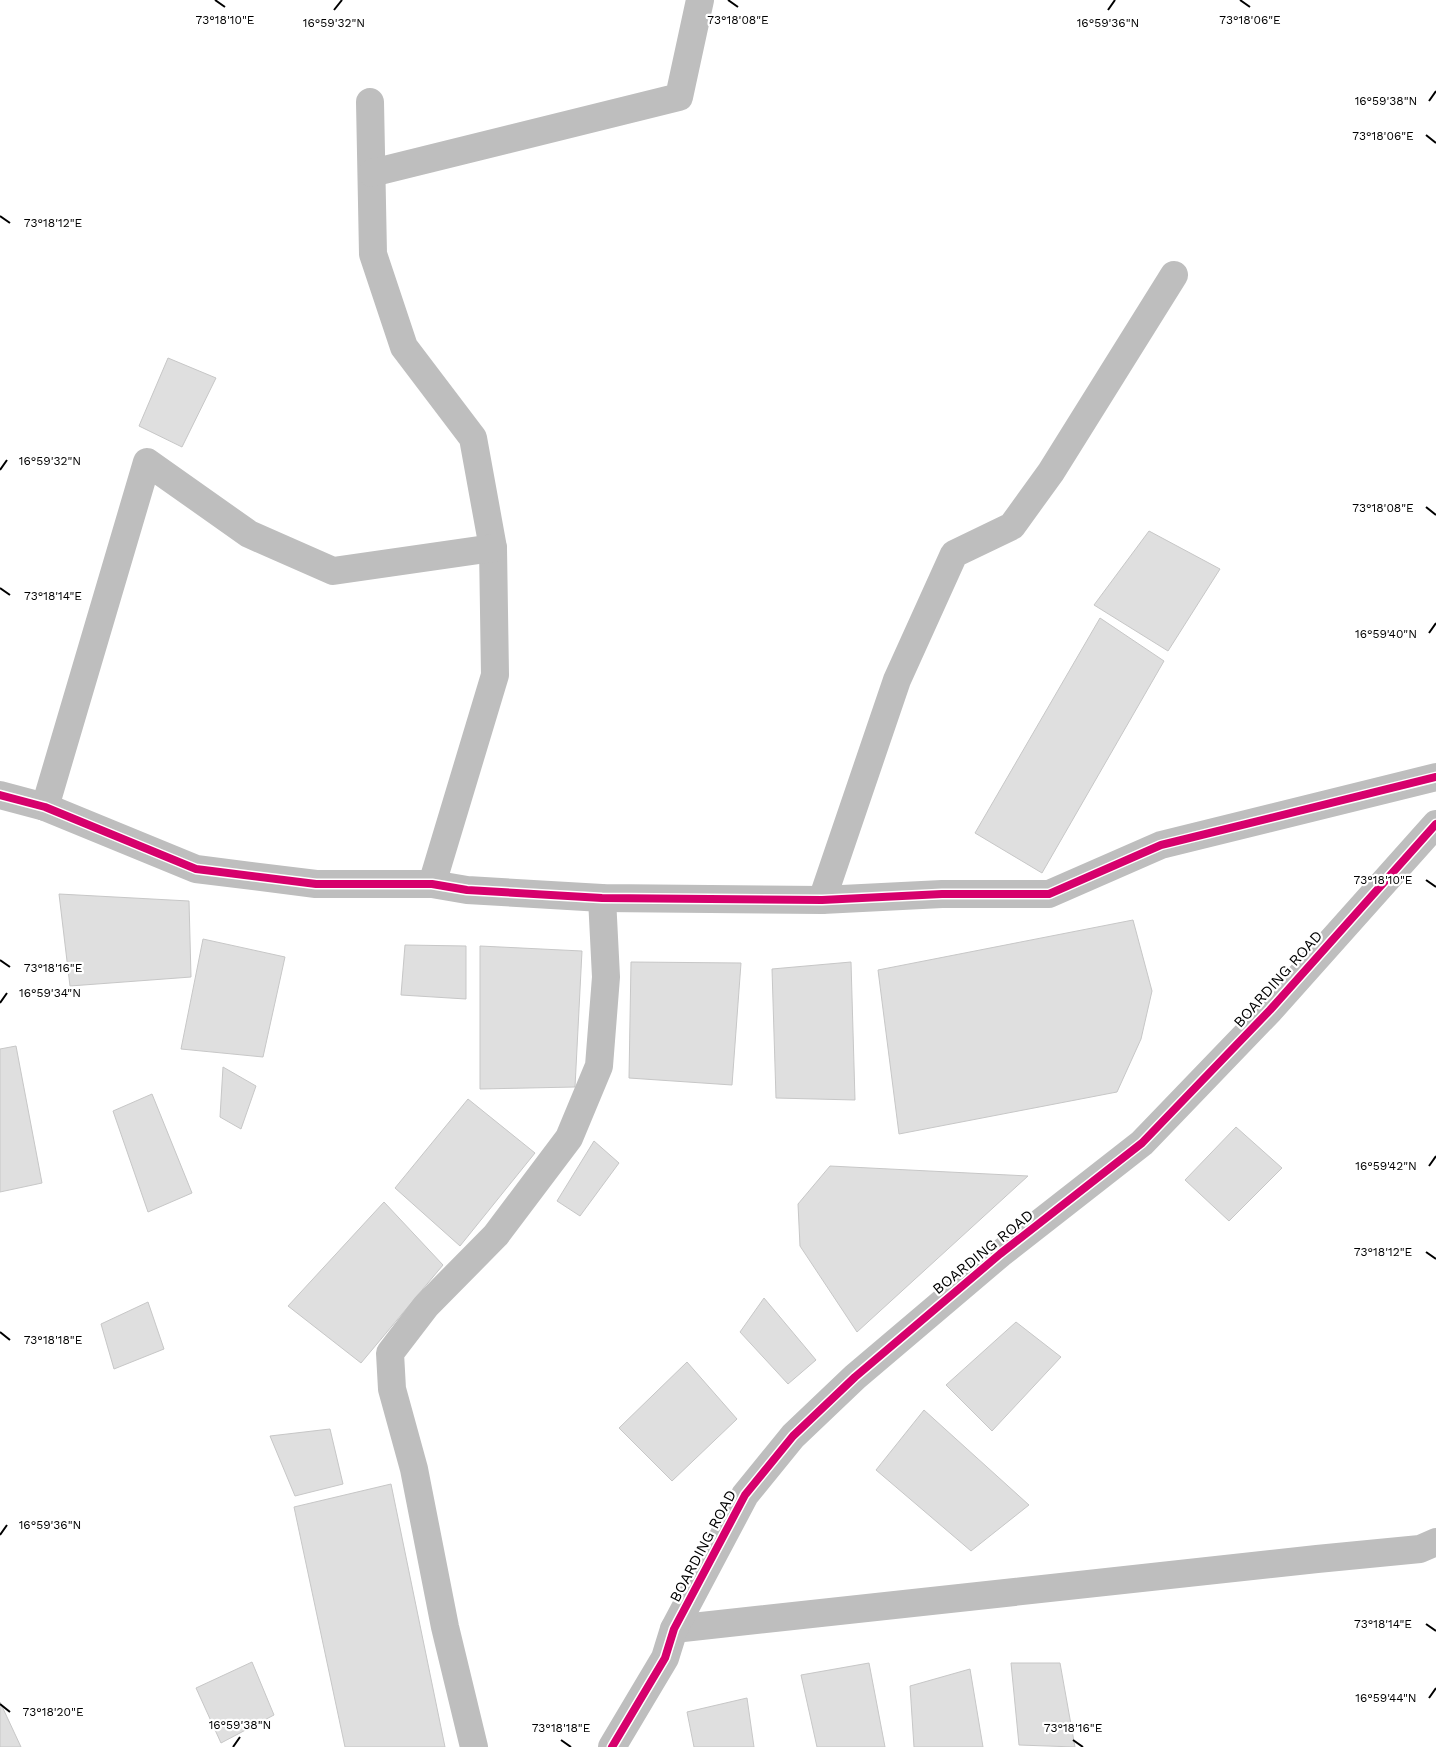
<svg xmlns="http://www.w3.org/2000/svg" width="1436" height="1747" viewBox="0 0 1436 1747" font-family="'Work Sans',sans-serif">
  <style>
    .building { fill: #dfdfdf; stroke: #c7c7c7 }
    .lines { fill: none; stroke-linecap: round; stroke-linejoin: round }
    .minor { stroke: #bebebe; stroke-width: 28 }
    .cycleway-casing { stroke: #fff; stroke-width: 11 }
    .cycleway { stroke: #d6006c; stroke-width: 8 }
    .ticks { fill: none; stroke: #000; stroke-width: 2 }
    .labels { text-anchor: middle; stroke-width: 4.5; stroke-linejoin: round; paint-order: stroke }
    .street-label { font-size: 15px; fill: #000; stroke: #fff }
    .ticks-label { font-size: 12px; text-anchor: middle; fill: #000; stroke: #fff; stroke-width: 4.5; stroke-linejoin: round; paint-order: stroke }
  </style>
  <rect width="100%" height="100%" fill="#fff"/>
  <!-- building -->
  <g class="building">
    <polygon points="168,358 216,378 182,447 139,426"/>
    <polygon points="1149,531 1220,569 1168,651 1094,605"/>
    <polygon points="1100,618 1164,661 1042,873 975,833"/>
    <polygon points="59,894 189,901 191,977 70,986"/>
    <polygon points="1133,920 1152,991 1141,1039 1117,1092 899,1134 878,970"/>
    <polygon points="203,939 285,957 263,1057 181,1049"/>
    <polygon points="405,945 466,946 466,999 401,995"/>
    <polygon points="480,946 582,951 575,1087 480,1089"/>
    <polygon points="631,962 741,963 732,1085 629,1078"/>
    <polygon points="851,962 855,1100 776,1098 772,969"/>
    <polygon points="16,1046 42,1183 0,1192 0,1049"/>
    <polygon points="223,1067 256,1086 241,1129 220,1117"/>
    <polygon points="152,1094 192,1193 148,1212 113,1111"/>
    <polygon points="468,1099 535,1153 460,1246 395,1188"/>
    <polygon points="1236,1127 1282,1168 1229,1221 1185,1180"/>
    <polygon points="594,1141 619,1163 580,1216 557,1201"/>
    <polygon points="830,1166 1028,1176 857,1332 800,1246 798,1204"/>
    <polygon points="384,1202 443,1265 361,1363 288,1306"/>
    <polygon points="764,1298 816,1360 788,1384 740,1332"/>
    <polygon points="148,1302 164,1349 114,1369 101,1324"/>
    <polygon points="1016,1322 1061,1357 992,1431 946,1385"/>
    <polygon points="687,1362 737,1419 672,1481 619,1428"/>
    <polygon points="924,1410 1029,1505 971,1551 876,1470"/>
    <polygon points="330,1429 343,1484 295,1496 270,1436"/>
    <polygon points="391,1484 445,1747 345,1747 294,1507"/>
    <polygon points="252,1662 274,1715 221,1743 196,1688"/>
    <polygon points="869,1663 885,1747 817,1747 801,1675"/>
    <polygon points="1011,1663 1060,1663 1075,1747 1019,1745"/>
    <polygon points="970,1669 983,1747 914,1747 910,1686"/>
    <polygon points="747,1698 754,1747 694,1747 687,1712"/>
    <polygon points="0,1702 21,1747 0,1747"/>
  </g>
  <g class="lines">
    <!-- minor -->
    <g class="minor">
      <polyline points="370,102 373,254 404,347 473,438 493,548 495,675 432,884"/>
      <polyline points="372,173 679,97 700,0"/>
      <polyline points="0,795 45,807 196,869 316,884 432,884 467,890 602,898 822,900 942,894 1049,894 1161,845 1436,777"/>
      <polyline points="45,807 147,462 249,534 333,571 493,548"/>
      <polyline points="822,900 897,680 954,554 1012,526 1051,472 1174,275"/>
      <polyline points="674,1629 1317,1559 1420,1549 1436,1542"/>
      <polyline points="474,1747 445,1627 414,1469 392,1389 390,1353 426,1306 496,1235 569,1138 599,1066 606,977 602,898"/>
      <polyline points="612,1747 665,1658 674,1629 745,1495 793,1436 855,1377 1000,1254 1142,1143 1270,1010 1436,824"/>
    </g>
    <!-- cycleway casing -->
    <g class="cycleway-casing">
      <g id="cycleway">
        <polyline points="0,795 45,807 196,869 316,884 432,884 467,890 602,898 822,900 942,894 1049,894 1161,845 1436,777"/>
        <polyline points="612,1747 665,1658 674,1629 745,1495 793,1436 855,1377 1000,1254 1142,1143 1270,1010 1436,824"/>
      </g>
    </g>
    <!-- cycleway -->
    <use href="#cycleway" class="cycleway"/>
  </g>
  <!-- ticks -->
  <path class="ticks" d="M215,0l10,7M728,0l10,7M1240,0l10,7M334,10l8,-10M1108,10l7,-10M1429,101l7,-10M1426,135l10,8M0,216l10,7M0,470l7,-10M1426,507l10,8M0,588l10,7M1429,633l7,-10M1426,880l10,7M0,960l10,7M0,1003l7,-10M1429,1166l7,-10M1426,1252l10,7M0,1332l10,8M0,1535l7,-10M1426,1624l10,7M1429,1698l7,-10M0,1704l10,8M561,1740l10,7M1073,1740l10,7M233,1747l7,-10"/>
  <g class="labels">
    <!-- street labels -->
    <g class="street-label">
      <text transform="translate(1278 979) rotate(-48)" y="5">BOARDING ROAD</text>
      <text transform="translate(983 1252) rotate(-39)" y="5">BOARDING ROAD</text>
      <text transform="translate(703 1546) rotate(-62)" y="5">BOARDING ROAD</text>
    </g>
  </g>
  <g class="ticks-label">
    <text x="738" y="24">73°18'08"E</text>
    <text x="1250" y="24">73°18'06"E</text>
    <text x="225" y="24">73°18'10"E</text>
    <text x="334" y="27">16°59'32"N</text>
    <text x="1108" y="27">16°59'36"N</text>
    <text x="1386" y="105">16°59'38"N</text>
    <text x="1383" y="140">73°18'06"E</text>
    <text x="53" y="227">73°18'12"E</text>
    <text x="50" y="465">16°59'32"N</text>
    <text x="1383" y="512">73°18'08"E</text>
    <text x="53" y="600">73°18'14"E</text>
    <text x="1386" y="638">16°59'40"N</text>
    <text x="1383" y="884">73°18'10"E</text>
    <text x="53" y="972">73°18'16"E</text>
    <text x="50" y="997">16°59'34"N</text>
    <text x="1386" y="1170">16°59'42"N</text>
    <text x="1383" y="1256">73°18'12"E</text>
    <text x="53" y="1344">73°18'18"E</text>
    <text x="50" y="1529">16°59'36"N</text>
    <text x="1383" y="1628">73°18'14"E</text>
    <text x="1386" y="1702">16°59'44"N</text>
    <text x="53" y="1716">73°18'20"E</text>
    <text x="240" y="1729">16°59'38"N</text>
    <text x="561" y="1732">73°18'18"E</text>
    <text x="1073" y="1732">73°18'16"E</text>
  </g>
</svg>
